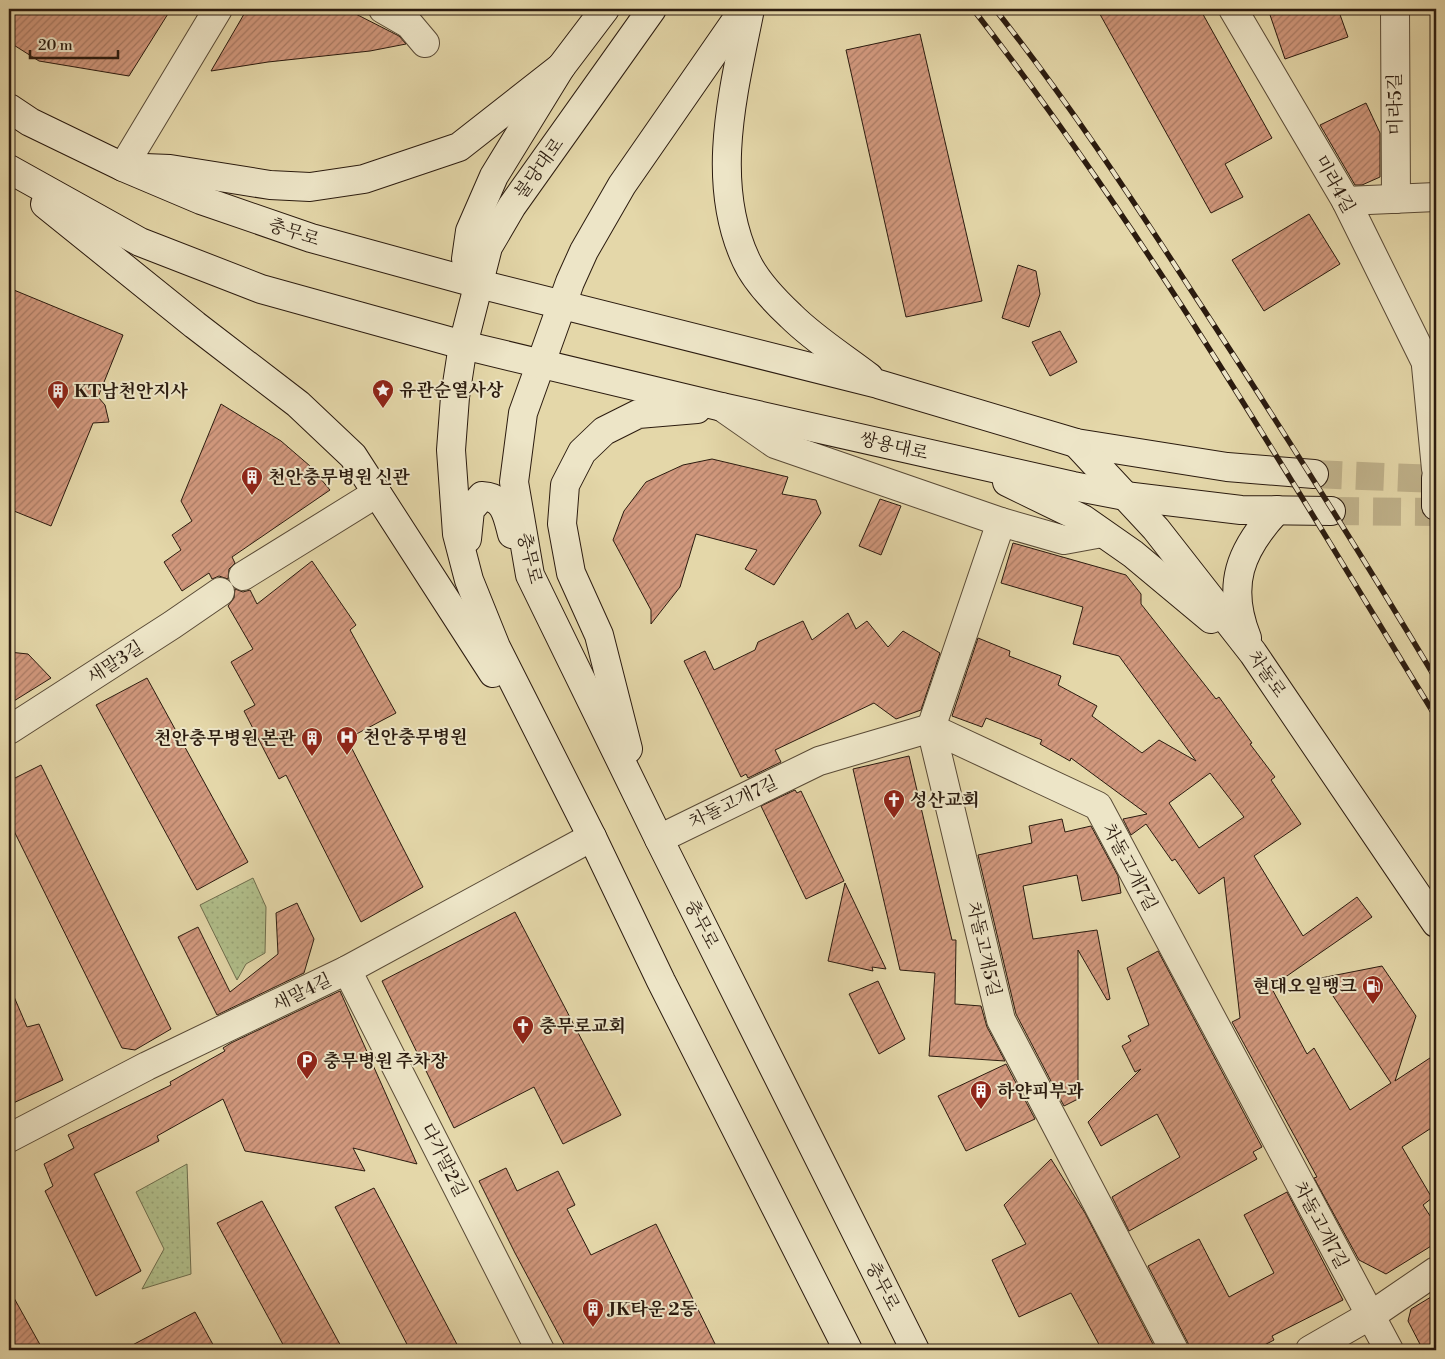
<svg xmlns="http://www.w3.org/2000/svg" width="1445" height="1359" viewBox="0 0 1445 1359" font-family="'Libre Bodoni','Noto Serif KR',serif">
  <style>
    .park { fill: url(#park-dots); stroke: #6e6d4d }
    .building { fill: url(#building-hatch); stroke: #2b1b0f; fill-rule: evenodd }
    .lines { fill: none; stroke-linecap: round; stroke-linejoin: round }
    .secondary-tunnel { stroke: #bfb18a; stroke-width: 28; stroke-dasharray: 28 14; stroke-linecap: butt }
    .street-casing { stroke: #594a36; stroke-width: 30 }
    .secondary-casing { stroke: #2b1b0f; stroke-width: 30 }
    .street { stroke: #ede5c7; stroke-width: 28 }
    .secondary { stroke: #ede5c7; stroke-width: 28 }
    .rail-casing { stroke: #2b1b0f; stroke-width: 5.5 }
    .rail { stroke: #ede5c7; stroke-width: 4; stroke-dasharray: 11; stroke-linecap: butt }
    .labels { text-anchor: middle; stroke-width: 4; stroke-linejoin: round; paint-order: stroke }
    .street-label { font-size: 18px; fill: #2b1b0f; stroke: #ede5c7 }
    .poi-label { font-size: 18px; font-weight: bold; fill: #2b1b0f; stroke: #ede5c7; text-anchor: start }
  </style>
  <defs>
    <pattern id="park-dots" width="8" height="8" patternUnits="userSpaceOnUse" patternTransform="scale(1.25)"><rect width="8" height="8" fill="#b1bf8b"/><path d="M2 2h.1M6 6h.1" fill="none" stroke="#98a477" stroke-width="1.8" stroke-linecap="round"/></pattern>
    <pattern id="building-hatch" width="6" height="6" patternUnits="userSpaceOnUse" patternTransform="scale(1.25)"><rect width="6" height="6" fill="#d1987d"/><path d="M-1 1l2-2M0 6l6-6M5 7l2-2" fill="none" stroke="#aa7b65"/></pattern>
  </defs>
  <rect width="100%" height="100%" fill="#e4d7a9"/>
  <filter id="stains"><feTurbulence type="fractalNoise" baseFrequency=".004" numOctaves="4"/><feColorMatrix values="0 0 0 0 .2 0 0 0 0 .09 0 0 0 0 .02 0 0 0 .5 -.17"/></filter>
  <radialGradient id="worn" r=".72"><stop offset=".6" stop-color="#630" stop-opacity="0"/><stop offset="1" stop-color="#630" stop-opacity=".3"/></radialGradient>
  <!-- park -->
  <g class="park">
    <polygon points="253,878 266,907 265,953 246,964 237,980 200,905"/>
    <polygon points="187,1164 191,1274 142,1289 164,1249 136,1192"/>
  </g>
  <!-- building -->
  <g class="building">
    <polygon points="17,9 171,9 129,76 39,61 9,42 9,23"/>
    <polygon points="247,9 346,9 399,36 406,44 370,51 268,62 211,71"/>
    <polygon points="1097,9 1200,9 1272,138 1225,164 1243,197 1211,213"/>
    <polygon points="1268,9 1338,9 1348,37 1285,59"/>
    <polygon points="920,34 982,301 906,317 846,50"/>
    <polygon points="1366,103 1380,133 1380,177 1362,185 1355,185 1320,125"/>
    <polygon points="1309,214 1340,264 1264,311 1232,260"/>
    <polygon points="1018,265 1036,271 1040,294 1029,327 1002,318"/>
    <polygon points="9,288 123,335 98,397 105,405 109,422 93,423 51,526 9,509"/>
    <polygon points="1060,331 1077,362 1050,376 1032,342"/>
    <polygon points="221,404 281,441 310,466 330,490 232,557 235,563 229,569 228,579 219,576 212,579 209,573 182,591 164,562 181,550 172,535 192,521 181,501"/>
    <polygon points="712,459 788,477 782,494 816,500 821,513 774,585 745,569 757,550 696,534 680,587 651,624 651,610 613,540 624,511 646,482 683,465"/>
    <polygon points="880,499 901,506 881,555 859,546"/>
    <path d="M1013,543l113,32 15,19v10l75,95 3,-2 33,46 -2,1 25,33 -4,3 30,44 -47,32 49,80 54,-39 15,20 -101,70 36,67 7,-6 36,62 41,-27 -70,-105 61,-12 34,50 -21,65 41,-27v71l-34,22 30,51 -9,7 13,20v18l-50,31 -27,-14 -45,-82 3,-1 -85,-155 8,-4 -16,-141 -25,17 -24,-35 -3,2 -26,-37 -15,11 -8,-16 24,-5 -76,-56 -1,3 -30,-17 2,-4 -56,-22 -4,9 -30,-11 26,-78 32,13 -1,5 52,20 -3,9 39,21 -5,10 50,37 17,-13 37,21 -77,-105 -46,-12 10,-37 -82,-24zM1210,773l34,44 -45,31 -30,-45z"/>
    <polygon points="312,561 356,625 350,630 396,713 347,739 423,887 361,922 286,775 279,779 244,711 255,705 231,662 253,649 228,606 234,598 235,589 243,592 250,590 257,604"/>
    <polygon points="848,613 856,629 867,621 888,647 903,631 940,653 921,710 896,719 874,703 775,750 781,762 748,778 746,774 741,777 684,661 705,651 714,670 755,650 758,642 803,621 812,640"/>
    <polygon points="9,652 28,654 51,678 9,704"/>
    <polygon points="147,678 248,862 197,890 96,705"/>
    <polygon points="909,756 952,940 956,940 955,1004 981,1006 987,1027 1005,1061 929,1056 935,973 900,970 853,769"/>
    <polygon points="41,765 171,1029 135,1050 122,1048 9,821 9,781"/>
    <polygon points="795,790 797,793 801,791 844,881 806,899 761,806"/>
    <polygon points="1062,819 1065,832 1091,826 1118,876 1121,893 1082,901 1077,875 1023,886 1033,939 1097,930 1110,999 1107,1000 1078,950 1078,1099 1064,1106 1016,1014 978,855 1032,843 1029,826"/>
    <polygon points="845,883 886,969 872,967 873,971 828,961"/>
    <polygon points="297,903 314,939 304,973 217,1015 178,937 198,927 230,992 278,954 276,913"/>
    <polygon points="515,912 621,1115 563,1144 534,1087 454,1128 382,981"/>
    <polygon points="1158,951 1262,1147 1253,1152 1257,1159 1129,1231 1112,1197 1180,1157 1157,1114 1101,1146 1088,1122 1141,1069 1135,1072 1122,1046 1131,1041 1128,1036 1149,1025 1127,968"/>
    <polygon points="878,981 905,1039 879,1054 849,994"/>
    <polygon points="9,985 27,1027 39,1024 63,1080 9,1105"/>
    <polygon points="340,991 417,1164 353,1148 365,1171 245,1151 223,1099 157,1136 159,1141 94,1174 141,1271 96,1296 45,1191 53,1186 44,1164 74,1148 68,1135 171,1085 170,1082 225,1051 223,1048 231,1043"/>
    <polygon points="1006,1064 1035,1119 966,1151 938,1096"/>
    <polygon points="1051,1159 1085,1213 1156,1350 1102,1350 1071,1293 1019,1317 992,1260 1026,1244 1004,1205"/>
    <polygon points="506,1168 517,1191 558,1171 575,1205 567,1209 591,1255 656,1224 718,1350 567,1350 515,1253 479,1181"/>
    <polygon points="374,1188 460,1350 410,1350 335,1207"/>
    <polygon points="1287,1192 1343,1300 1272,1336 1274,1340 1255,1350 1190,1350 1188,1343 1148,1266 1199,1239 1229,1297 1274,1273 1244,1215"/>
    <polygon points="262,1201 343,1350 286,1350 217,1223"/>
    <polygon points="9,1289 43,1350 9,1350"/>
    <polygon points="1436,1294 1436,1350 1423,1350 1408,1321 1411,1309"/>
    <polygon points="195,1312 216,1350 123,1350"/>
  </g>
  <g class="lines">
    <!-- secondary-tunnel -->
    <g class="secondary-tunnel">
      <polyline points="1314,474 1436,479"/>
      <polyline points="1331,511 1436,512"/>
    </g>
    <!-- street casing -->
    <g class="street-casing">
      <g id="street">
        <polyline points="383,9 409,24 425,43"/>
        <polyline points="1233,9 1346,201 1436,383"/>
        <polyline points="1395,9 1396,199"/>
        <polyline points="123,167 218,9"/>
        <polyline points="1346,201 1436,197"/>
        <polyline points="1426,366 1436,469"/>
        <polyline points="722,407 775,444 1001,522 1064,540 1102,533"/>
        <polyline points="1001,522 931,728 1001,1020 1174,1350"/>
        <polyline points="243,576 377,493"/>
        <polyline points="9,730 172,625 220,592"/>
        <polyline points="659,839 819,761 931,728 1098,806 1389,1350"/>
        <polyline points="347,970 540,1350"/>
        <polyline points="9,1138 147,1066 347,970 592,837"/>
        <polyline points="1310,1350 1376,1312 1436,1271"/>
      </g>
    </g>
    <!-- secondary casing -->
    <g class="secondary-casing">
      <g id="secondary">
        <polyline points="652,9 512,206 488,247 463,345 455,397 451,450 457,534 469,580 496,647 592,837 661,981 848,1350"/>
        <polyline points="744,9 622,185 584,251 570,282 523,413 514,482 530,575 659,839 915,1350"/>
        <path d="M750,9c-16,81 -41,171 -4,251 9,20 29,41 45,56 23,23 52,41 78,61"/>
        <polyline points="9,108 30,122 123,167 201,200 311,238 479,284 878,384 1076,443 1227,467 1314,474"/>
        <polyline points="144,168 170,169 270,185 310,187 364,179 459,147 561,67"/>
        <polyline points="9,169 140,242 261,289 463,345 722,407 1073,486 1125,496 1241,510 1331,511"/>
        <polyline points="45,204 195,325 298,404 353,456 493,673"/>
        <polyline points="479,284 466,259 470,231 494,176 561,67 605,9"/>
        <polyline points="1076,443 1156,529 1253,653 1436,923"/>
        <polyline points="1436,478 1436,506"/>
        <polyline points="1007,482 1083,519 1133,554 1211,619"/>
        <path d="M467,539l3,-29 12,-14c23,1 25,19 30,38"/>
        <path d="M1247,638c-21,-53 -7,-88 30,-128"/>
        <polyline points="628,749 599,635 571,573 562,524 565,485 582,452 604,431 638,414 697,409"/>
      </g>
    </g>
    <!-- street -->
    <use href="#street" class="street"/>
    <!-- secondary -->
    <use href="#secondary" class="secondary"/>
    <!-- rail casing -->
    <g class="rail-casing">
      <g id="rail">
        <path d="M973,9c173,223 316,468 463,708"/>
        <path d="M995,9c71,90 134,185 196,281 84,128 166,257 245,389"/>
      </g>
    </g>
    <!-- rail -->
    <use href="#rail" class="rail"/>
  </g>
  <!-- icons -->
  <defs>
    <g id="sight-pin" transform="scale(1.125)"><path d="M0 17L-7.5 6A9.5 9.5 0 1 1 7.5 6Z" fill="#8f2418" stroke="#ede5c7"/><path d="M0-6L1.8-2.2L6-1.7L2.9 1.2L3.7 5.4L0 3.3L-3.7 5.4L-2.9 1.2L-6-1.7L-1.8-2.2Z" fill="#fff"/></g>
    <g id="building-pin" transform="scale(1.125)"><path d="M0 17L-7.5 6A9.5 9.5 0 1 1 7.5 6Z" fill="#8f2418" stroke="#ede5c7"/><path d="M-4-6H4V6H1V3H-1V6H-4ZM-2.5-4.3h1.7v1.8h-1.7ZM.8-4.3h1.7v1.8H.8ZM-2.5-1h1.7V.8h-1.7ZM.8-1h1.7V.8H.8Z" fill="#fff"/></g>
    <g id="hospital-pin" transform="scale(1.125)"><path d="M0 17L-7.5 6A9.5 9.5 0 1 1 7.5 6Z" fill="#8f2418" stroke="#ede5c7"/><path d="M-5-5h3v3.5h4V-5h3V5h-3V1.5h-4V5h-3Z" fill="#fff"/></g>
    <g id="church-pin" transform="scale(1.125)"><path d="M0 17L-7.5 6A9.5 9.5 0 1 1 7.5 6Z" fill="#8f2418" stroke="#ede5c7"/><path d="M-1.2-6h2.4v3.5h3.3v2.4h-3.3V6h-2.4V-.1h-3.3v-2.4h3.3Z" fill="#fff"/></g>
    <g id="fuel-pin" transform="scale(1.125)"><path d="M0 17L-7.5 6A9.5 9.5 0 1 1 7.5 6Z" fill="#8f2418" stroke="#ede5c7"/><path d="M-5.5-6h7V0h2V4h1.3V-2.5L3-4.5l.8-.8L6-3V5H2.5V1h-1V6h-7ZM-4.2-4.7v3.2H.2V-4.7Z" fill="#fff"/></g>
    <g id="parking-pin" transform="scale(1.125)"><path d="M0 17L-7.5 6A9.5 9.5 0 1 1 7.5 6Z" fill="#8f2418" stroke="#ede5c7"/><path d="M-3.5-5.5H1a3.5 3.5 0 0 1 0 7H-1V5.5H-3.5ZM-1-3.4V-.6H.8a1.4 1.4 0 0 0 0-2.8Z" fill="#fff"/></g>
  </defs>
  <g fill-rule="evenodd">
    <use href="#sight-pin" x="383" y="390"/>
    <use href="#building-pin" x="58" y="391"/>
    <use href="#building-pin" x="252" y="477"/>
    <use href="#hospital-pin" x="347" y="737"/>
    <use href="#building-pin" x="312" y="738"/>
    <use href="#church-pin" x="894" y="800"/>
    <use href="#fuel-pin" x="1373" y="986"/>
    <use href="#church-pin" x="523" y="1026"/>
    <use href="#parking-pin" x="307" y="1061"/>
    <use href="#building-pin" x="981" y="1091"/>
    <use href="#building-pin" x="593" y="1309"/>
  </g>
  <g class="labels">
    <!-- street labels -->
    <g class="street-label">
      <text transform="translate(1395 104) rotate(-91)" y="6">미라5길</text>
      <text transform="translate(539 168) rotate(-54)" y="6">불당대로</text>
      <text transform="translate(1335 184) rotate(61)" y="6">미라4길</text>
      <text transform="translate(294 232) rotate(18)" y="6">충무로</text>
      <text transform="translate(894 446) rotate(13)" y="6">쌍용대로</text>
      <text transform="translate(530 558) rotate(76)" y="6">충무로</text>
      <text transform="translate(115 662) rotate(-33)" y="6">새말3길</text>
      <text transform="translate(1267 674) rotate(55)" y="6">차돌로</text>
      <text transform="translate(733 802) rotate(-26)" y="6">차돌고개7길</text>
      <text transform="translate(1130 867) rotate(62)" y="6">차돌고개7길</text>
      <text transform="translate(702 924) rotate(63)" y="6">충무로</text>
      <text transform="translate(984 949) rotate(77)" y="6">차돌고개5길</text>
      <text transform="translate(302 992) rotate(-26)" y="6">새말4길</text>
      <text transform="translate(444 1160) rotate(63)" y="6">다가말2길</text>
      <text transform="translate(1321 1225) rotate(62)" y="6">차돌고개7길</text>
      <text transform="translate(883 1286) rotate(63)" y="6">충무로</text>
    </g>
    <!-- poi labels -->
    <g class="poi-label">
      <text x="399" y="396">유관순열사상</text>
      <text x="74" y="397">KT남천안지사</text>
      <text x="268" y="483">천안충무병원 신관</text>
      <text x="363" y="743">천안충무병원</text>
      <text x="296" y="744" text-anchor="end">천안충무병원 본관</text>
      <text x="910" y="806">성산교회</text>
      <text x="1357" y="992" text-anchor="end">현대오일뱅크</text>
      <text x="539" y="1032">충무로교회</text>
      <text x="323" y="1067">충무병원 주차장</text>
      <text x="997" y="1097">하얀피부과</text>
      <text x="609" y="1315">JK타운 2동</text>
    </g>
  </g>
  <!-- margin -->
  <rect width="1445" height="1359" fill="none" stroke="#e4d7a9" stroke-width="30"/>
  <rect x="10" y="10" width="1425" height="1339" fill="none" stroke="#2b1b0f" stroke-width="2.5"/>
  <rect x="15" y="15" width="1415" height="1329" fill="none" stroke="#2b1b0f"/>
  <!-- scale -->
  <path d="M30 50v8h88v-8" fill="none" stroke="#2b1b0f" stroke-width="2.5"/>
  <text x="38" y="50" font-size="15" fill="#2b1b0f" stroke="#ede5c7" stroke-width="4" paint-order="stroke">20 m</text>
  <rect width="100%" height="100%" filter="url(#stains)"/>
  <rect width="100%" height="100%" fill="url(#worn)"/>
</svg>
